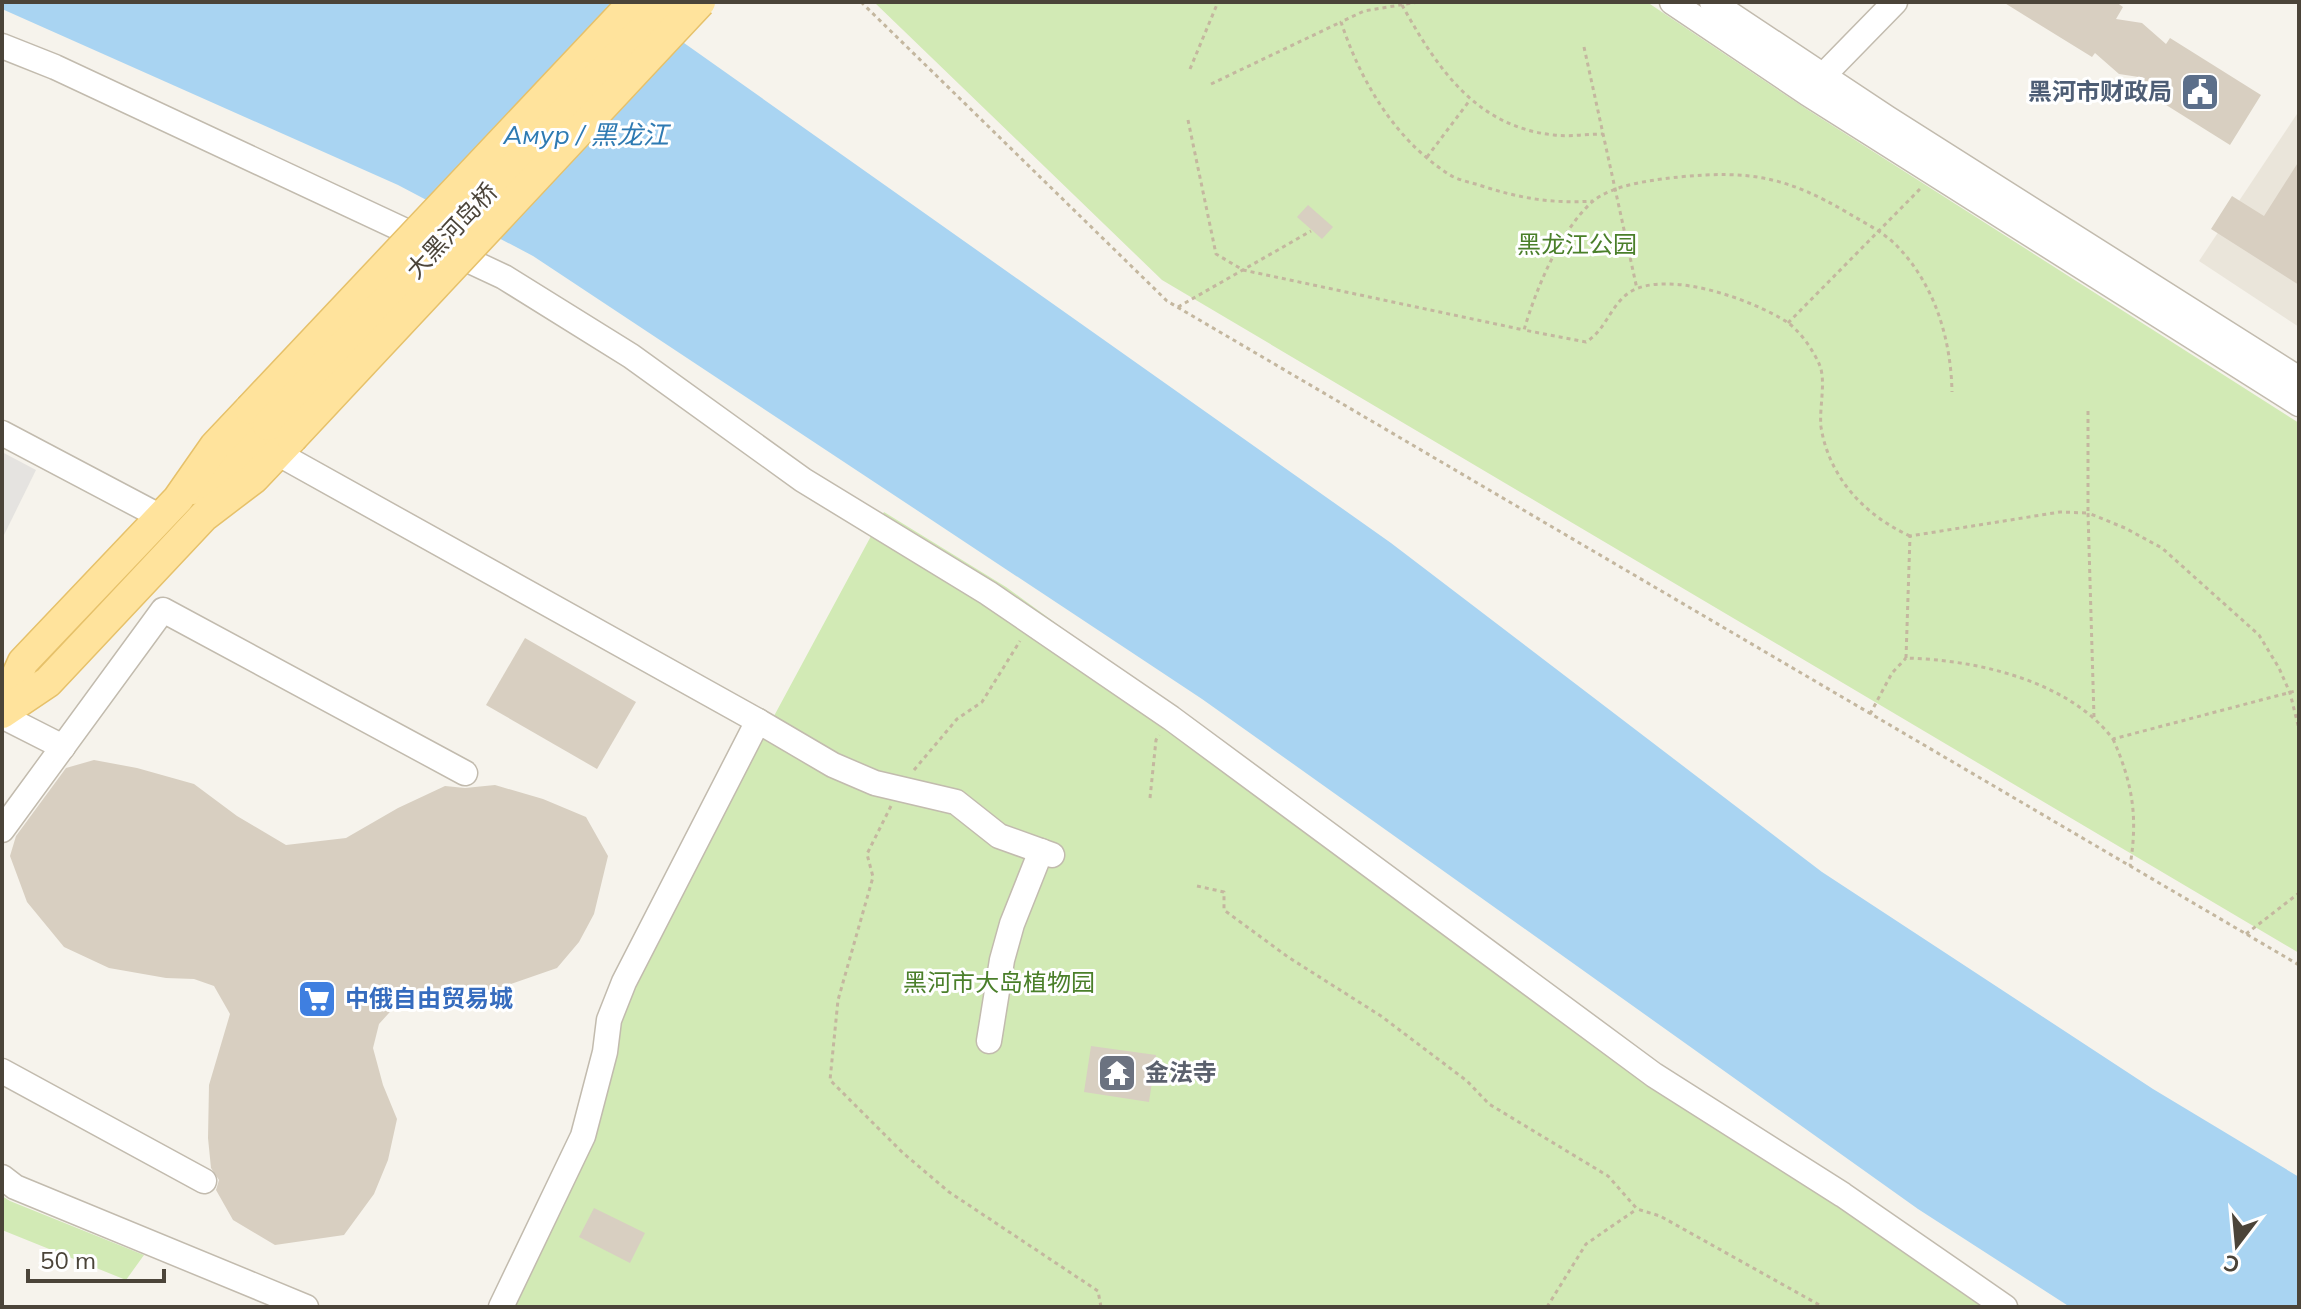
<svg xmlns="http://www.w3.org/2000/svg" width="2301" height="1309" viewBox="0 0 2301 1309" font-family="Mulish,'Noto Sans SC',sans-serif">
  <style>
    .residential { fill: #eae5da }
    .green { fill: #d2eab5 }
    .parking { fill: #e5e3e0 }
    .water { fill: #a9d4f2 }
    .building { fill: #d8cfc1 }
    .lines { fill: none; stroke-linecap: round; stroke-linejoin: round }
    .minor-casing { stroke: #c2bbae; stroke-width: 27 }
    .major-casing { stroke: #e6c16a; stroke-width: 33 }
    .path { stroke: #c4b79f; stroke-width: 3; stroke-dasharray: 4 4; stroke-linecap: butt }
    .minor { stroke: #fff; stroke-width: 24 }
    .major { stroke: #ffe39c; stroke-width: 30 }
    .major-bridge-casing { stroke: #e6c16a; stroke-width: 33; stroke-linecap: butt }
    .major-bridge { stroke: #ffe39c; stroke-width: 30 }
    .labels { text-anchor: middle; stroke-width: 6; stroke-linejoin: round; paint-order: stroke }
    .service-label { font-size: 24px; font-weight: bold; fill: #4e5e75; stroke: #fff; text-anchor: end }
    .street-label { font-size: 24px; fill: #4b4439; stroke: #fff }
    .park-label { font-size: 24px; fill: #4a7f2a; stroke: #fff }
    .shop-label { font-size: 24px; font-weight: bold; fill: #366cbe; stroke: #fff; text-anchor: start }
    .worship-label { font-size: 24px; font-weight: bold; fill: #5b616d; stroke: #fff; text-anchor: start }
    .water-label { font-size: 26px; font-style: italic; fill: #2e7ab2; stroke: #fff }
  </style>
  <rect width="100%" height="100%" fill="#f6f3ec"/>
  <!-- residential -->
  <polygon class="residential" points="2299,111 2299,327 2199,261"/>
  <!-- green -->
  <g class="green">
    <polygon points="874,2 1647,2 1808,110 2299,423 2299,953 1162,280"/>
    <polygon points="884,512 1006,587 1441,903 1679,1084 2022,1307 512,1307 602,1108 610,1085 608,1059 628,987"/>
    <polygon points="2,1196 10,1201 144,1255 126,1280 2,1230"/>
  </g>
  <!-- parking -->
  <polygon class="parking" points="2,452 36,470 2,539"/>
  <!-- water -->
  <polygon class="water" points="2,2 626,2 1391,543 1822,872 2153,1089 2299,1177 2299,1307 2070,1307 1918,1209 1202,699 533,256 398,185 2,9"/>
  <!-- building -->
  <g class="building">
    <polygon points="2003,2 2116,2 2123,7 2116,19 2142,23 2166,44 2170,38 2261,95 2230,145 2139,88 2145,78 2119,74 2095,53 2092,57"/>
    <polygon points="2299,161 2299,285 2211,229 2232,196 2264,216"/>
    <polygon points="1308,205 1333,227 1322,239 1297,217"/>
    <polygon points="525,638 636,702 597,769 486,705"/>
    <polygon points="94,760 137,768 194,784 237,816 286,845 346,838 398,808 445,786 465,788 495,785 543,799 586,817 608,856 594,914 579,942 557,968 499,988 468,994 428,996 398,1003 379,1024 373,1048 383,1085 397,1119 388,1160 374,1194 344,1235 275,1245 233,1220 216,1190 219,1180 211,1168 208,1138 209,1085 230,1014 214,986 194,979 166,978 109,968 64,947 27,902 10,856 16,836 66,768"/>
    <polygon points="1091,1046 1156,1055 1149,1102 1084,1092"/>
    <polygon points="594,1208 645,1233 630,1263 579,1237"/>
  </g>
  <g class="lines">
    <!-- minor casing -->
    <g class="minor-casing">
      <g id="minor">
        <polyline points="1672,2 1807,93 2299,404"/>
        <polyline points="1712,2 1887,118 2299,379"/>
        <polyline points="2,46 55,67 504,277 631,356 803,480 988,593 1171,718 1654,1075 1843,1195 2005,1307"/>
        <polyline points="1813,86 1895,2"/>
        <polyline points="2,433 161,517"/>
        <polyline points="277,453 758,721 624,982 609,1020 605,1052 583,1136 501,1307"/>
        <polyline points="2,716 63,747"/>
        <polyline points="758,721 833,765 875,783 956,802 999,836 1052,855"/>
        <polyline points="2,830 163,610 465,773"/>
        <polyline points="989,1041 1002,960 1012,924 1041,851"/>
        <polyline points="2,1071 204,1181"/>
        <polyline points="2,1177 15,1187 306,1307"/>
      </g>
    </g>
    <!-- major casing -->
    <g class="major-casing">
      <g id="major">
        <polyline points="193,489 235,461 268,425"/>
        <polyline points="2,709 23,662 178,499 215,446 250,409"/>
        <polyline points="2,713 48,682 204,516 254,478 292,438"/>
      </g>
    </g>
    <!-- path -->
    <g class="path">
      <polyline points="861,2 1167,301 2299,965"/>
      <path d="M1418,2l-54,9 -23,11c20,60 54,118 109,153 8,5 19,7 29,10 39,13 73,19 114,16"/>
      <path d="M1402,5c35,63 74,122 152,130 16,2 33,-1 49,-1"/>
      <polyline points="1584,47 1637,289"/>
      <polyline points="1190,69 1218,2"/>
      <polyline points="1211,84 1341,22"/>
      <polyline points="1188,120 1216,254 1243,270 1524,330"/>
      <polyline points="1427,157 1470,100"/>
      <polyline points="1178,307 1311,231"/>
      <polyline points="1788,323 1920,189"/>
      <path d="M2088,411v102l-28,-1 -150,24 -4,122c70,2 162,22 207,81l186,-49"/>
      <path d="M1910,536c-46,-21 -81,-59 -89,-109 -2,-19 5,-44 -1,-61 -6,-15 -20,-35 -33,-44 -34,-22 -119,-53 -157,-30 -19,12 -24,38 -44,50l-62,-12c12,-41 36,-99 68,-128 21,-18 61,-22 87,-25 71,-7 108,0 169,36 15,9 33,18 46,30 40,39 57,95 58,149"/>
      <polyline points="1870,714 1892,673 1906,658"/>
      <polyline points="2094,717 2088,513 2125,528 2162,548 2259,635 2279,668 2290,693 2299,729"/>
      <path d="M2113,739c20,45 25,79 17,127"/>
      <polyline points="914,770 957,719 982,702 1020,641"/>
      <polyline points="1150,798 1156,740 1159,735"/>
      <polyline points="891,806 867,854 873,877 838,1000 830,1080 903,1153 949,1192 1098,1291 1101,1307"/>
      <polyline points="1197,886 1224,892 1224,910 1288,957 1381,1016 1467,1081 1489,1104 1608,1176 1637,1209 1660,1216 1823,1307"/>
      <polyline points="2246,934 2299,893"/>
      <polyline points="1547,1307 1586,1244 1637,1209"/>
    </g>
    <!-- minor -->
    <use href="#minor" class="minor"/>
    <!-- major -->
    <use href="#major" class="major"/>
    <!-- major-bridge casing -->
    <g class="major-bridge-casing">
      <g id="major-bridge">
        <polyline points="250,409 634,2"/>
        <polyline points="268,425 669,2"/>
        <polyline points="292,438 700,2"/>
      </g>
    </g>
    <!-- major-bridge -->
    <use href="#major-bridge" class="major-bridge"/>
  </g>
  <!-- icons -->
  <defs>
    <g id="civic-square" transform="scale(2)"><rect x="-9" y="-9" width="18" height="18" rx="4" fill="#5c6f8a" stroke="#fff"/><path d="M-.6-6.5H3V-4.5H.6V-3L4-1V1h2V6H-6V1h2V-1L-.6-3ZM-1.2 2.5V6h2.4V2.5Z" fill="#fff"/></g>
    <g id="supermarket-square" transform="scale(2)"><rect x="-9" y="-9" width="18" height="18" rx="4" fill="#3f7fe0" stroke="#fff"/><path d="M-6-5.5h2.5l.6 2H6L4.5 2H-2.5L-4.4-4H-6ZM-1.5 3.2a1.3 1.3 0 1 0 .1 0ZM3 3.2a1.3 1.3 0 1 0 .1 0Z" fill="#fff"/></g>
    <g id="temple-square" transform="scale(2)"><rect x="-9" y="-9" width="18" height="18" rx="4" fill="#6b7280" stroke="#fff"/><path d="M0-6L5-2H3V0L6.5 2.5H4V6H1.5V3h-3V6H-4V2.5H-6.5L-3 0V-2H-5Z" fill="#fff"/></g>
  </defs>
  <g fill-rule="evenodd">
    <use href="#civic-square" x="2200" y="92"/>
    <use href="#supermarket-square" x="317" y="999"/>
    <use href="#temple-square" x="1117" y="1073"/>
  </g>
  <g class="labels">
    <!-- service labels -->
    <g class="service-label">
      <text x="2172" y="100">黑河市财政局</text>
    </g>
    <!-- street labels -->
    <g class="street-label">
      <text transform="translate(452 231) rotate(-47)" y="8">大黑河岛桥</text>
    </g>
    <!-- park labels -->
    <g class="park-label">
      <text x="1577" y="253">黑龙江公园</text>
      <text x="999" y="991">黑河市大岛植物园</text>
    </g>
    <!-- shop labels -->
    <g class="shop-label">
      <text x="345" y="1007">中俄自由贸易城</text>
    </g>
    <!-- worship labels -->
    <g class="worship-label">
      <text x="1145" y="1081">金法寺</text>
    </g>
    <!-- water labels -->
    <g class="water-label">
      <text x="586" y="144">Амур / 黑龙江</text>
    </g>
  </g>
  <!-- border -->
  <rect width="2301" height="1309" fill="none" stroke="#4b4439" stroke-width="8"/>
  <!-- north arrow -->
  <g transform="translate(2237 1245) rotate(196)" stroke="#ffffff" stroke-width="6" paint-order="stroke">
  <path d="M0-6L14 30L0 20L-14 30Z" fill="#4b4439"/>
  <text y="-12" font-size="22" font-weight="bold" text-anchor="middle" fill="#4b4439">С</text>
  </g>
  <!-- scale -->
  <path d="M28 1269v12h136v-12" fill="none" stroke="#4b4439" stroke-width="4"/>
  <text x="40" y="1269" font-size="24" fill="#4b4439" stroke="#ffffff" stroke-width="6" paint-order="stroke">50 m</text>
</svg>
